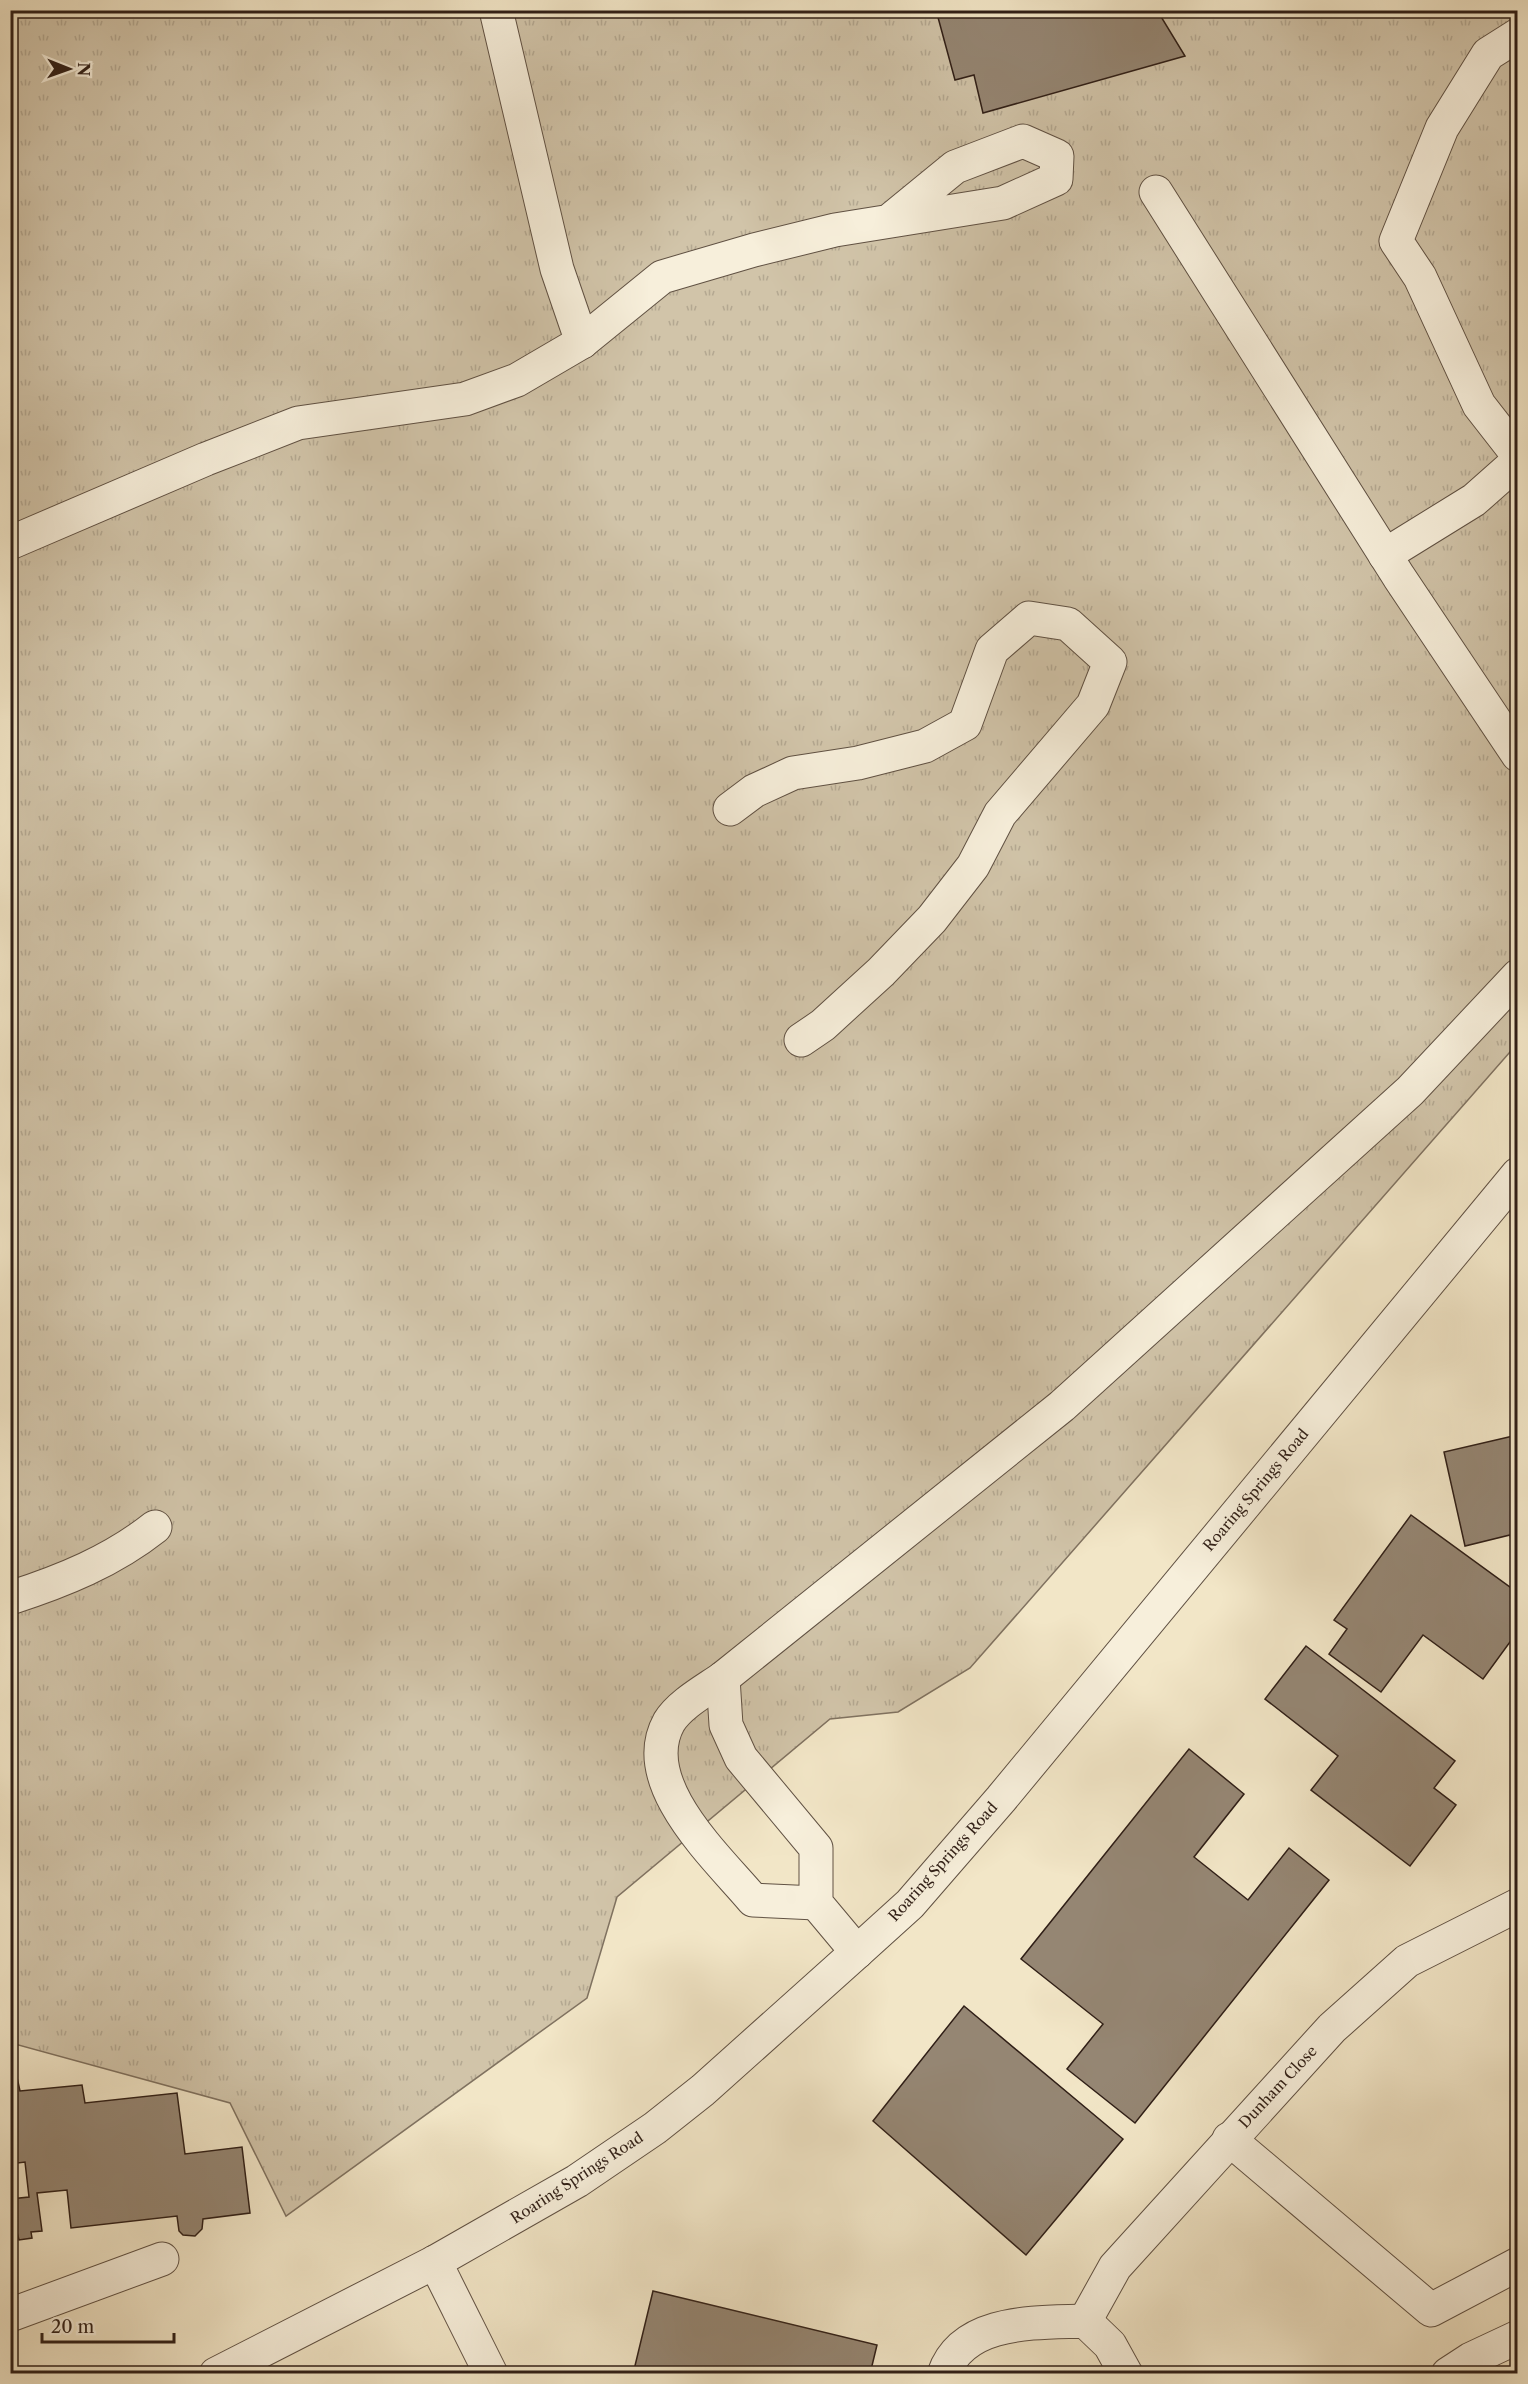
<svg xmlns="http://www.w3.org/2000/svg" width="1528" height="2384" viewBox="0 0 1528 2384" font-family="'Libre Caslon Text',serif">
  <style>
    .grass { fill: url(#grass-tufts); stroke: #807260; stroke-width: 1.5 }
    .building { fill: #958673; stroke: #301f17; stroke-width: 1.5 }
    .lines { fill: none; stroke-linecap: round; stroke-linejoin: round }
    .minor-casing { stroke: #605143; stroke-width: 35 }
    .minor { stroke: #f7efdb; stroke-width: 33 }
    .labels { text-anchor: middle; stroke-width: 4.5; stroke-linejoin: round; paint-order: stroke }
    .street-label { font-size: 15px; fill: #301f17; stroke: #f7efdb }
  </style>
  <defs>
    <pattern id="grass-tufts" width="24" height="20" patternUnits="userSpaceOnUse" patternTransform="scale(1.5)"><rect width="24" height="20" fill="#d1c4a9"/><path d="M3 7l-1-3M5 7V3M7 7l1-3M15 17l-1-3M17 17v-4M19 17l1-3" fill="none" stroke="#b4a891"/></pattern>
  </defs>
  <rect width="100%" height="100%" fill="#f2e6c7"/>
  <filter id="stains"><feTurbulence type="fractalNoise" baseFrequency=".00333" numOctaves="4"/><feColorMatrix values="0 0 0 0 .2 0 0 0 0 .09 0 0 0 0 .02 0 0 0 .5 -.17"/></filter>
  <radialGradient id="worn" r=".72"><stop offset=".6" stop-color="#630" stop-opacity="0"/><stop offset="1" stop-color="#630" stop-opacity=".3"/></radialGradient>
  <!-- grass -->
  <polygon class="grass" points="10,11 1517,11 1517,1044 970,1668 898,1712 830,1719 617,1897 587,1998 286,2216 230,2103 11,2043"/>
  <!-- building -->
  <g class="building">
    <polygon points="936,10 1157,10 1185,56 983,113 974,75 955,80"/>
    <polygon points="1513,1436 1518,1436 1518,1555 1515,1556 1510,1535 1465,1546 1444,1452"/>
    <polygon points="1411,1515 1518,1593 1518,1631 1483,1679 1423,1635 1381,1692 1329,1654 1347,1629 1334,1620"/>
    <polygon points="1306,1646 1455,1761 1434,1788 1456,1805 1410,1866 1311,1790 1338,1756 1265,1699"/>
    <polygon points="1189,1749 1244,1794 1194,1857 1248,1900 1289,1848 1329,1880 1135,2123 1067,2069 1103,2024 1021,1959"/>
    <polygon points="964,2006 1123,2139 1026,2255 873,2121"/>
    <polygon points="10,2046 20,2091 82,2085 85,2103 177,2093 185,2154 242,2147 250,2213 203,2219 202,2229 195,2236 183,2235 179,2231 177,2216 71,2228 67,2190 37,2193 42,2231 31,2232 32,2238 19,2240 17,2232 10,2232 10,2199 29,2197 25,2162 10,2164"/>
    <polygon points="653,2291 877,2345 870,2374 633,2374"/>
  </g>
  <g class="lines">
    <!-- minor casing -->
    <g class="minor-casing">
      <g id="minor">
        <polyline points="496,10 557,269 582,342"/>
        <polyline points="1518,35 1488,54 1442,128 1396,241 1420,277 1479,405 1518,455"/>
        <polyline points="1156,192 1399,577 1518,755"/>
        <polyline points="10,543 206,459 298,423 465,399 517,380 582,342 662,277 754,250 835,230 1003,203 1056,179 1057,156 1023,141 955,167 889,221"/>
        <polyline points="1385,555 1474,500 1518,461"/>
        <polyline points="730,809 754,791 793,773 858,763 925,746 965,724 992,650 1029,618 1068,624 1110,662 1093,705 1000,814 973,866 932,919 881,972 823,1025 801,1040"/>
        <path d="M10,1598c53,-17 102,-37 145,-71"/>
        <polyline points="723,1678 726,1725 741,1758 816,1848 816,1903 857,1952"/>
        <path d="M816,1903l-63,-3c-36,-43 -118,-117 -84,-178 11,-18 37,-32 54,-44l339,-272 348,-315 108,-115"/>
        <polyline points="1229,2139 1431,2310 1518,2264"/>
        <polyline points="435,2262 491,2374"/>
        <polyline points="10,2315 162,2259"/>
        <polyline points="1085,2321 1115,2267 1332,2028 1407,1961 1518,1905"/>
        <polyline points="216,2374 435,2262 577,2181 655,2128 703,2090 857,1952 910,1904 1001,1799 1518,1174"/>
        <path d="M944,2374c19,-56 95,-51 141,-53l25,24 16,29"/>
        <polyline points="1448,2374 1471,2359 1518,2337"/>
      </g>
    </g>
    <!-- minor -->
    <use href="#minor" class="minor"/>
  </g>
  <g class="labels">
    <!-- street labels -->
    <g class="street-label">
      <text transform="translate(1256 1490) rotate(-50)" y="5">Roaring Springs Road</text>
      <text transform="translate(943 1862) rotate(-48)" y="5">Roaring Springs Road</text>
      <text transform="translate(1278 2087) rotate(-47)" y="5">Dunham Close</text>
      <text transform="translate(577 2178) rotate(-33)" y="5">Roaring Springs Road</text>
    </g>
  </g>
  <!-- margin -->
  <rect width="1528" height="2384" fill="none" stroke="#f2e6c7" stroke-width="36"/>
  <rect x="12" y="12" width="1504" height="2360" fill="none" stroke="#301f17" stroke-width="3"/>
  <rect x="18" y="18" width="1492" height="2348" fill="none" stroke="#301f17" stroke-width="1.5"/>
  <!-- north arrow -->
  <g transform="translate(69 69) rotate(91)" stroke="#f7efdb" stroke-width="4.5" paint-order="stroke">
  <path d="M0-4.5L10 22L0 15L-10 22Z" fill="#301f17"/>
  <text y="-9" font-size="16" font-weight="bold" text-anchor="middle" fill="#301f17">N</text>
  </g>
  <!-- scale -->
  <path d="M42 2333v9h132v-9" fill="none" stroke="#301f17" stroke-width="3"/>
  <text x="51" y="2333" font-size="18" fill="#301f17" stroke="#f7efdb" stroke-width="4.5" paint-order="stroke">20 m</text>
  <rect width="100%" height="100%" filter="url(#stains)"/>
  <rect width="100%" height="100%" fill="url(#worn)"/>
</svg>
